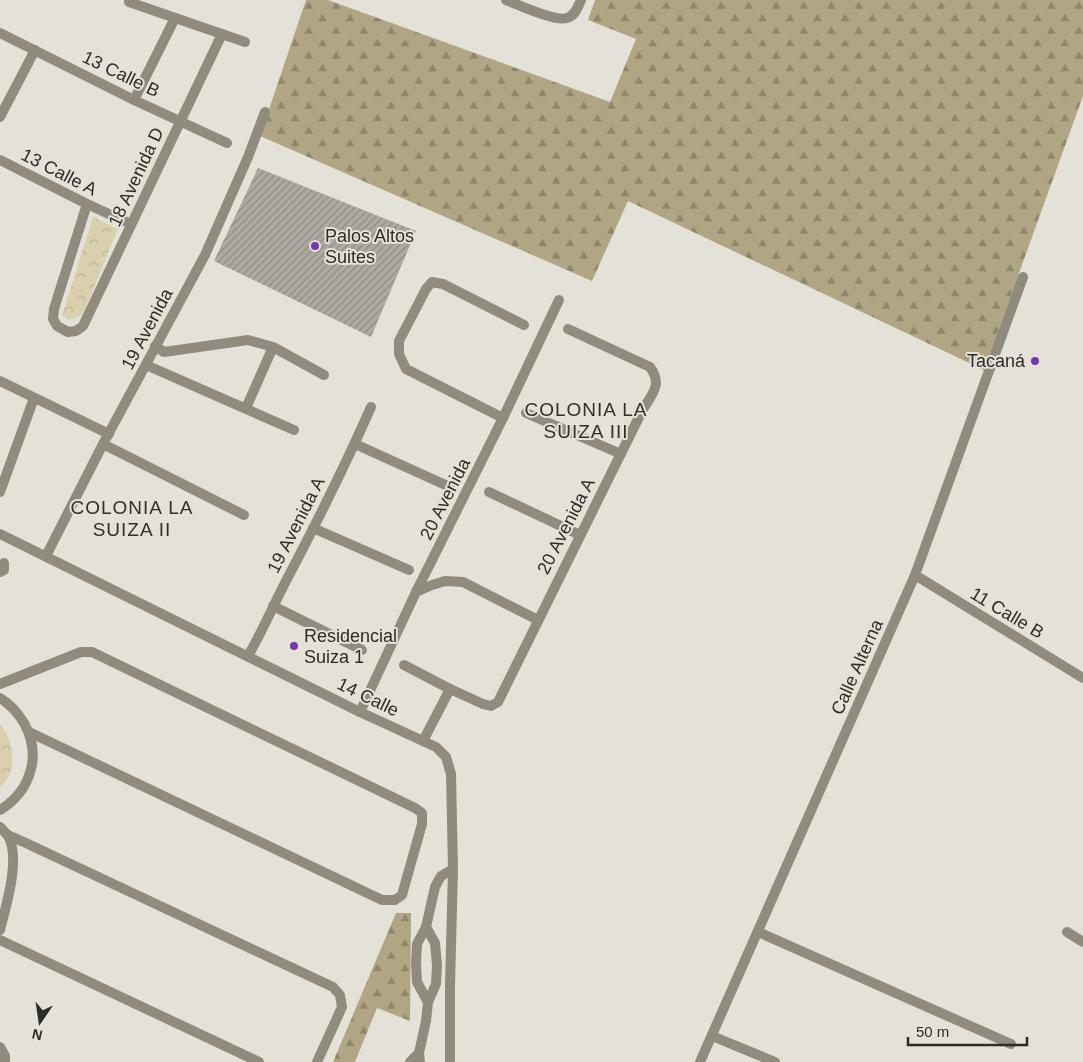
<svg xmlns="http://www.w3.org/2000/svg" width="1083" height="1062" viewBox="0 0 1083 1062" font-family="Helvetica,sans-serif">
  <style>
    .forest { fill: url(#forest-firs) }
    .park { fill: url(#park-crowns) }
    .building { fill: url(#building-hatch) }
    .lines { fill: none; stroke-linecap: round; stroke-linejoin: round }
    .street { stroke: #908b7d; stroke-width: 10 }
    .poi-dot { fill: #7439ae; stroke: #e4e1d8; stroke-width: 2 }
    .labels { text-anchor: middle; stroke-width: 4; stroke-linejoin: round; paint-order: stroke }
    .street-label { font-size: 18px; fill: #2d2c28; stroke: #e4e1d8 }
    .poi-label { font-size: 18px; fill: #2d2c28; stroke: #e4e1d8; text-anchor: start }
    .neighbourhood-label { font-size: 19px; letter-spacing: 1px; fill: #323029; stroke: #e4e1d8 }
  </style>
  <defs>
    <pattern id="forest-firs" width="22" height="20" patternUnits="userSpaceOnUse" patternTransform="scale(1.25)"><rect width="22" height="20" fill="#b0a683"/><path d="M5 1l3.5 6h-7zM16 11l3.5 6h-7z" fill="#90876b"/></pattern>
    <pattern id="park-crowns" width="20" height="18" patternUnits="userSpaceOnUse" patternTransform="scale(1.25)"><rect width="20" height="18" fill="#dad0ae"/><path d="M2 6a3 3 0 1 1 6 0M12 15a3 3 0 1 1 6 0" fill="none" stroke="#bbb396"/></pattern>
    <pattern id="building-hatch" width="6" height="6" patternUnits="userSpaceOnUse" patternTransform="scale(1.25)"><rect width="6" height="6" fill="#adaaa1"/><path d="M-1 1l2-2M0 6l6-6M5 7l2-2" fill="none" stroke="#8d8b83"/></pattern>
  </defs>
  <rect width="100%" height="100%" fill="#e4e1d8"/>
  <!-- forest -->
  <g class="forest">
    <polygon points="306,0 328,0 610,102 636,39 588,20 595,0 1083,0 1083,96 984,370 628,201 592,281 260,136"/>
    <polygon points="396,913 411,913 410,1021 377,1008 355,1062 333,1062"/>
  </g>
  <!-- park -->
  <g class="park">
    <polygon points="93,217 118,229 83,314 78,317 68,320 62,315"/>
    <path d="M0,724c14,17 19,48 0,63z"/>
  </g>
  <!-- building -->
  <polygon class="building" points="258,168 416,231 371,337 214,261"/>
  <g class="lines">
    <!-- street -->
    <g class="street">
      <path d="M506,0c13,5 49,22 61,18 8,-2 11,-11 14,-18"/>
      <polyline points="129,2 245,42"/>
      <polyline points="0,33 134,100 227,143"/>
      <polyline points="134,100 175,18"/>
      <polyline points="0,117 35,50"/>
      <polyline points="0,160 87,204 131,224"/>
      <polyline points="87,204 54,309 53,319 57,326 68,332 76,331 83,326 222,34"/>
      <polyline points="155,346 164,352 248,340 273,347 324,375"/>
      <polyline points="146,365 294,430"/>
      <polyline points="0,381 109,434"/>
      <polyline points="246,408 273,347"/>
      <polyline points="526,413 621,454"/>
      <polyline points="503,418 406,369 399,354 399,341 426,289 432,282 443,284 524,325"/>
      <polyline points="103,444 244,515"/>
      <polyline points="355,444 450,487"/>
      <polyline points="0,492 34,398"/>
      <polyline points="489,492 580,535"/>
      <polyline points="313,528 409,570"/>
      <polyline points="0,534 360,712 436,747 446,757 451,774 453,869 450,985 450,1062"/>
      <polyline points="46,556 103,444 205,255 248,157 265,112"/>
      <polyline points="0,572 4,570 4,563"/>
      <polyline points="915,575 1083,678"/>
      <polyline points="416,592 432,585 445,581 463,582 538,620"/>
      <polyline points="273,606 362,650"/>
      <path d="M248,656c14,-24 25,-50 38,-75 30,-57 59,-115 85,-174"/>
      <path d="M404,665l46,24 33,15 8,2 7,-4 144,-291c10,-17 21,-26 8,-44l-82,-38"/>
      <polyline points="0,684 81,652 92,652 415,808 422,813 422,824 402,895 395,900 382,900 29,732"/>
      <path d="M0,698c10,6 18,15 24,25 18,32 7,68 -24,87"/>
      <polyline points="360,712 416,592 503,418 559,300"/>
      <polyline points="423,741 450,689"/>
      <path d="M0,827c3,3 6,6 8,9 13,22 -2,70 -8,94"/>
      <polyline points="8,835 28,844 333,987 340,995 342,1007 317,1062"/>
      <polyline points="758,932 1011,1044"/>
      <polyline points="1067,932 1083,942"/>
      <polyline points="0,940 259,1062"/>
      <polyline points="428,1002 417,982 416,963 417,944 426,927 435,887 441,876 453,869"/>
      <polyline points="712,1036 775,1062"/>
      <polyline points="0,1047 5,1056 5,1062"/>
      <polyline points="410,1062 419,1053"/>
      <polyline points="420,1062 419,1053 426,1021 428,1002 436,984 437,965 435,943 426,927"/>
      <polyline points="700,1062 915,575 1023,277"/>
    </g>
  </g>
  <!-- markers -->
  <g class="poi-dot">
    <circle cx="315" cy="246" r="5"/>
    <circle cx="1035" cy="361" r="5"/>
    <circle cx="294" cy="646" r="5"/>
  </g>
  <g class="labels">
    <!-- street labels -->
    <g class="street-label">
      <text transform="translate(121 74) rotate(26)" y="6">13 Calle B</text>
      <text transform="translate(59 172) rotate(27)" y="6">13 Calle A</text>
      <text transform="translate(136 177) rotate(-65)" y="6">18 Avenida D</text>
      <text transform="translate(147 329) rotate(-62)" y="6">19 Avenida</text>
      <text transform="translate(445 499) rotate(-63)" y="6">20 Avenida</text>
      <text transform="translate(296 525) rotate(-63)" y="6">19 Avenida A</text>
      <text transform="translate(566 526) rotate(-63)" y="6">20 Avenida A</text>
      <text transform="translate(1007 613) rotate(31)" y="6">11 Calle B</text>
      <text transform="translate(857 667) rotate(-66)" y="6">Calle Alterna</text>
      <text transform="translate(368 697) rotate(26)" y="6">14 Calle</text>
    </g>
    <!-- poi labels -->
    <g class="poi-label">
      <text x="325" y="242">Palos Altos<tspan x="325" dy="21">Suites</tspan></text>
      <text x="1025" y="367" text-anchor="end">Tacaná</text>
      <text x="304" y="642">Residencial<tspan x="304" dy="21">Suiza 1</tspan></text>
    </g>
    <!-- neighbourhood labels -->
    <g class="neighbourhood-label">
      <text x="586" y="416">COLONIA LA<tspan x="586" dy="22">SUIZA III</tspan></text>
      <text x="132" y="514">COLONIA LA<tspan x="132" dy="22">SUIZA II</tspan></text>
    </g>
  </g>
  <!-- north arrow -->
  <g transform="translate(40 1022) rotate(193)" stroke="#e4e1d8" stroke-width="4" paint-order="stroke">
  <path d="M0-4L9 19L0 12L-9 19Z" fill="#2d2c28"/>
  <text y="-8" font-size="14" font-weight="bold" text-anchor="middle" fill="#2d2c28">N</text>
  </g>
  <!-- scale -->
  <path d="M908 1037v8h119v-8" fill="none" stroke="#2d2c28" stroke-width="2.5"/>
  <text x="916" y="1037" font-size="15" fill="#2d2c28" stroke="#e4e1d8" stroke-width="4" paint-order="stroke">50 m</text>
</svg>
